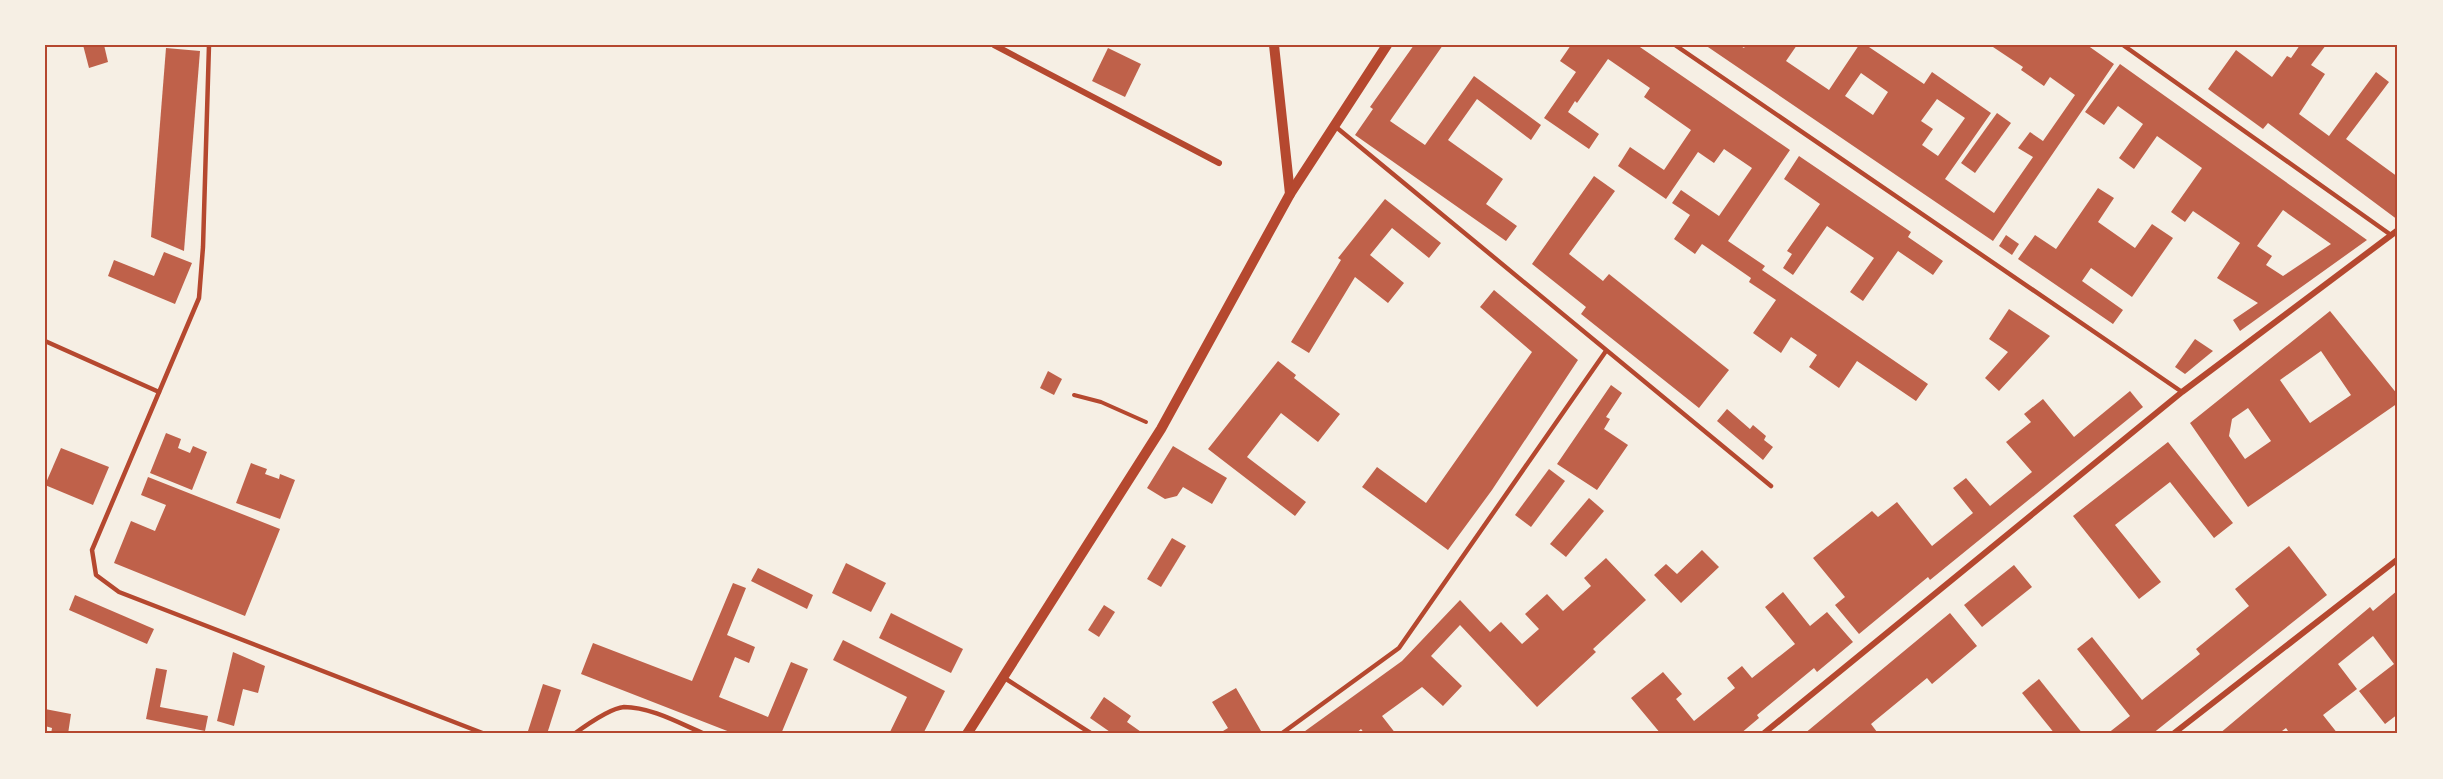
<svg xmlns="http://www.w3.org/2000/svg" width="2443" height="779" viewBox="0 0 2443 779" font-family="'Sofia Sans Condensed',sans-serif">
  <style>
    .building { fill: #bf614a; fill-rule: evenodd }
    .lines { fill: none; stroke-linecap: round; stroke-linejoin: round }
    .path { stroke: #b5482f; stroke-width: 4 }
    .service { stroke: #b5482f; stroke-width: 4.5 }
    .minor { stroke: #b5482f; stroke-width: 6 }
    .tertiary { stroke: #b5482f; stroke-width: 10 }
    .neatline { fill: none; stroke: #b5482f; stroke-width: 2 }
  </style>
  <rect width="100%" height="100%" fill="#f6efe4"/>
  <!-- building -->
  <g class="building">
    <polygon points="83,45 104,45 108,62 89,68"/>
    <polygon points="1414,45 1443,45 1390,121 1425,145 1474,76 1541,125 1531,140 1477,99 1448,140 1503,179 1486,204 1517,226 1506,241 1355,135 1373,109 1370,107"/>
    <polygon points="1571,45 1637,45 1790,150 1728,241 1765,266 1762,270 1928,384 1916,401 1857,361 1839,388 1809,367 1817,355 1791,337 1781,353 1753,333 1776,300 1749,282 1751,278 1702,244 1695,254 1674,239 1690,215 1672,203 1681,190 1719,216 1752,168 1724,149 1714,163 1698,152 1666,199 1618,166 1630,147 1664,170 1691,130 1644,97 1650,88 1608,59 1577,103 1575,101 1568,112 1599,134 1589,149 1544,118 1576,72 1560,61"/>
    <path d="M1705,45h34l5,3 2,-3h51l-11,16 43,29 30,-45h7l58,39 8,-12 59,41 -46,66 49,34 39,-56 -15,-9 12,-16 13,9 32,-46 -25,-18 -6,9 -23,-16 2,-3 -33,-22h97l27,19 -121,177zM1861,73l27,19 -15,23 -28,-19zM1937,99l28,19 -27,38 -16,-11 11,-16 -12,-8z"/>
    <polygon points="2300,45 2326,45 2311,65 2325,74 2299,114 2329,136 2376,72 2389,82 2346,139 2398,177 2398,220 2268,123 2263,129 2208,89 2236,50 2272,77 2287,56 2291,58"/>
    <polygon points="166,48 200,51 184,251 151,237"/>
    <polygon points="1108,48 1141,64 1125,97 1092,81"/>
    <path d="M2120,64l177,126 70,50 -127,91 -7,-11 25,-17 -41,-25 23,-35 -47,-32 -8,11 -14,-10 31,-44 -45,-32 -23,33 -15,-11 24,-34 -25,-18 -14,19 -19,-13zM2283,210l48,34 -48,32 -17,-11 6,-9 -15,-10z"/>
    <polygon points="1997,113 2011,123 1975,173 1961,163"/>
    <polygon points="1799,156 1911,232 1908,237 1943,261 1933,275 1898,251 1863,301 1850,292 1874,258 1827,226 1793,275 1783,268 1792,254 1787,251 1820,204 1784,179"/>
    <polygon points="1594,176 1615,191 1569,254 1603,281 1609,274 1729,370 1699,408 1581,314 1586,307 1532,264"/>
    <polygon points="2098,188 2114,198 2098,222 2135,248 2152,224 2173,238 2132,297 2091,268 2082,281 2123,310 2113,324 2018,259 2035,235 2056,249"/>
    <polygon points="1385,199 1441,243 1429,258 1392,228 1370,255 1404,283 1388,303 1355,277 1309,353 1291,342 1341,260 1338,258"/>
    <polygon points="2006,235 2019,244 2012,255 1999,246"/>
    <polygon points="164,252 192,263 175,304 108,276 114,260 154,276"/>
    <polygon points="1494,290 1578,360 1492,490 1448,550 1362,487 1377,467 1426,503 1532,352 1480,307"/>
    <polygon points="2009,309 2050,336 1999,391 1985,378 2008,352 1989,339"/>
    <path d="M2330,311l68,84v8l-150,104 -58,-84zM2321,351l30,44 -41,28 -30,-43zM2248,408l23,33 -26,18 -16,-23 3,-17z"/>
    <polygon points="2195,339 2213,351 2185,374 2175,367"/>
    <polygon points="1278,361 1296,375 1294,378 1340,414 1318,442 1281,413 1247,457 1306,502 1295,516 1208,449"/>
    <polygon points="1048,371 1062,379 1054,395 1040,388"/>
    <polygon points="1611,385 1622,393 1606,417 1610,419 1604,429 1628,445 1597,490 1557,464"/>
    <polygon points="2130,391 2143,407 1930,580 1928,577 1859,634 1835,605 1845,597 1813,558 1872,511 1878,517 1897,502 1932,546 1973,513 1953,488 1966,478 1990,506 2032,472 2006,442 2031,422 2024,414 2043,399 2074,437"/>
    <polygon points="1727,409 1750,429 1753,425 1766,436 1764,440 1773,447 1763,460 1717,421"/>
    <polygon points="166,433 181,439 178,448 190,453 193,446 207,452 192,490 150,473"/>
    <polygon points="2168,442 2233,523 2214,538 2170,482 2115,525 2161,582 2139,599 2073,516"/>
    <polygon points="1173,446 1227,478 1212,504 1183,487 1177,496 1165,499 1147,488"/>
    <polygon points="61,448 109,467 93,505 45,485"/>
    <polygon points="251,463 267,469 265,474 279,479 280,474 295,480 280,519 236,503"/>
    <polygon points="1549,469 1565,481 1531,527 1515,515"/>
    <polygon points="148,477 280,529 245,616 114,563 131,521 155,531 166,505 141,495"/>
    <polygon points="1589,498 1604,511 1566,557 1550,544"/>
    <polygon points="1172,538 1186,546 1161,587 1147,579"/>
    <polygon points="2289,546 2327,595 2152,734 2107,734 2130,716 2077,649 2092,637 2142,700 2200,654 2196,649 2249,606 2235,589"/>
    <polygon points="1702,550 1719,567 1681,603 1654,575 1666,564 1677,574"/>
    <polygon points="1606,558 1646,600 1593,649 1596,652 1537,707 1460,625 1431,656 1462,686 1443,706 1422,687 1382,716 1396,734 1365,734 1361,729 1355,734 1301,734 1402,661 1460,600 1490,632 1501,622 1522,644 1539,629 1525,614 1547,594 1563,611 1591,586 1584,578"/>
    <polygon points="846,563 886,583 871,612 832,593"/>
    <polygon points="2014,565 2032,587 1982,627 1964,605"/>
    <polygon points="758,568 813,595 807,609 751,581"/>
    <polygon points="733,583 746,588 727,635 755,647 749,663 735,657 719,697 768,717 791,662 808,669 781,734 735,734 581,674 593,643 692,681"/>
    <polygon points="2398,590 2398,714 2385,724 2359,691 2394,664 2373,636 2338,664 2357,689 2323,715 2338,734 2290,734 2286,728 2278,734 2219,734 2370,607 2373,611"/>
    <polygon points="1783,592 1810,626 1827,612 1853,642 1817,672 1814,668 1757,715 1759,718 1740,734 1661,734 1631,698 1663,672 1682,694 1676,699 1694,721 1735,688 1727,678 1742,666 1752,678 1795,644 1765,607"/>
    <polygon points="75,595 154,629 147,644 69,610"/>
    <polygon points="1104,605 1115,612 1099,637 1088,630"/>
    <polygon points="891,613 963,649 951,673 879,638"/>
    <polygon points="1950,613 1977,646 1932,684 1927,678 1871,724 1877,732 1874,734 1804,734"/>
    <polygon points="843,640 945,691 923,734 889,734 907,697 833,660"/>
    <polygon points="233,652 265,666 258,693 243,689 234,726 217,721"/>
    <polygon points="156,668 167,670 160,707 208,716 205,731 146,719"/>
    <polygon points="2039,679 2083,734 2055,734 2022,693"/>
    <polygon points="543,684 561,690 547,734 537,734 528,731"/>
    <polygon points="1236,688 1261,731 1256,734 1218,734 1228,728 1212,702"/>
    <polygon points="1104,697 1131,716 1127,722 1144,734 1113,734 1090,718"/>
    <polygon points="45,709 71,714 68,734 51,734 52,728 45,726"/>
  </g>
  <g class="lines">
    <!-- path -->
    <polyline class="path" points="1074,395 1101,402 1146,422"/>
    <!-- service -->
    <g class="service">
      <polyline points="209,45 203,247 199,298 92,550 96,575 119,592 485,734"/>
      <polyline points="1675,45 2182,392"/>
      <polyline points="2123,45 2391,235"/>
      <polyline points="1336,127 1771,486"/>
      <polyline points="45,341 159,392"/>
      <polyline points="1003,677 1092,734"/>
      <path d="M574,734c11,-8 37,-26 50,-27 27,0 57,17 81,27"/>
      <polyline points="1281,734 1399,648 1606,351"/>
    </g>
    <!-- minor -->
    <g class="minor">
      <polyline points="994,45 1219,163"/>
      <polyline points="1763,734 2182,392 2398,230"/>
      <polyline points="2173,734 2398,559"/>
    </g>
    <!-- tertiary -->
    <g class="tertiary">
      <polyline points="1274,45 1290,194"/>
      <polyline points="967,734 1161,429 1290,194 1387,45"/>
    </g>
  </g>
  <!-- border -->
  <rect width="2443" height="779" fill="none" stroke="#f6efe4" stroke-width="93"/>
  <rect x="46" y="46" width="2350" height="686" class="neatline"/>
</svg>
